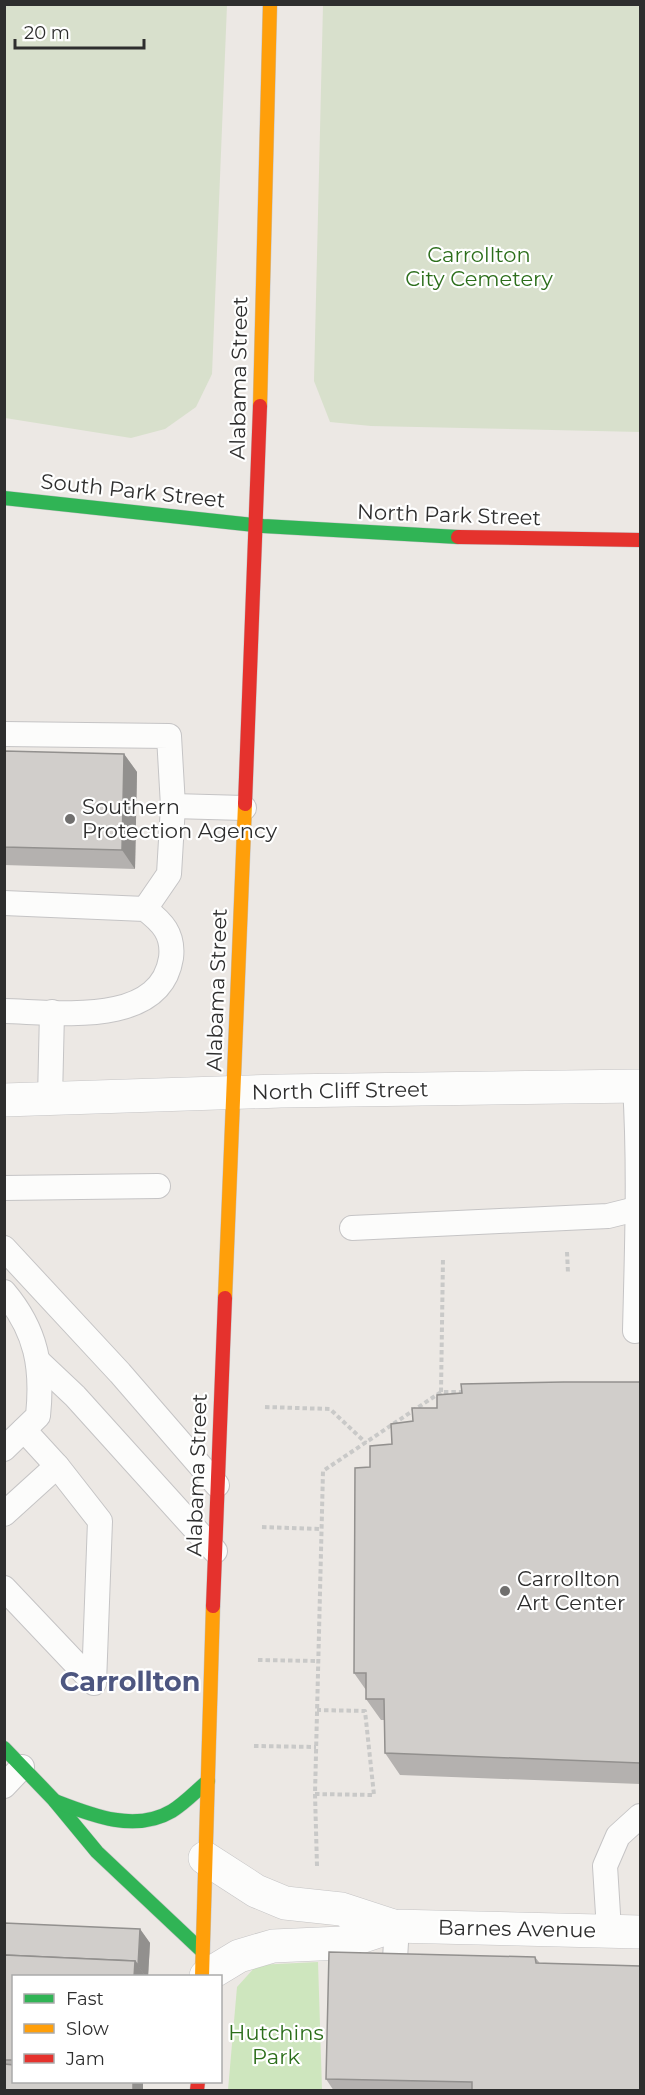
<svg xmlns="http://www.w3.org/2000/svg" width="645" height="2095" viewBox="0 0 645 2095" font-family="Montserrat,sans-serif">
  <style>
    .green { fill: #cee6be }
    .cemetery { fill: #d8e0cc }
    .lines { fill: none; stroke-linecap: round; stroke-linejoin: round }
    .lane-casing { stroke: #c5c4c5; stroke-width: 26 }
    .street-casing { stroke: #c5c4c5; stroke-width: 34 }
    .fast-casing { stroke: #c5c4c5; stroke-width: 15 }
    .slow-casing { stroke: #c5c4c5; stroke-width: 15 }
    .jam-casing { stroke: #c5c4c5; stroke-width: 15 }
    .path { stroke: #c9c9c8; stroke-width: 4; stroke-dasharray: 4.5 3; stroke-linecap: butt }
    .lane { stroke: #fcfcfb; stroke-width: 24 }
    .street { stroke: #fcfcfb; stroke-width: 33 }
    .fast { stroke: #30b455; stroke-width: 14 }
    .slow { stroke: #ff9f0a; stroke-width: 14 }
    .jam { stroke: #e5322d; stroke-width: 14 }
    .wall { fill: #b4b1af }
    .shaded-wall { fill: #92908e }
    .building { fill: #d1cecb; stroke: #92908e; stroke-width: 1.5 }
    .poi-dot { fill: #706f6e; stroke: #fff; stroke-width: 2 }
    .labels { text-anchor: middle; stroke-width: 4.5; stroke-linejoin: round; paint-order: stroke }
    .park-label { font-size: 21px; fill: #2c6e1b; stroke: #fff }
    .street-label { font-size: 21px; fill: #2e2e2e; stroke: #fff }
    .poi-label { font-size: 21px; fill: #2e2e2e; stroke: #fff; text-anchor: start }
    .district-label { font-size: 27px; font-weight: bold; fill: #4d5680; stroke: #fff }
  </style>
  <rect width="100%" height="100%" fill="#ece8e4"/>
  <!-- green -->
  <polygon class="green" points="318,1962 322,2090 228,2090 237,1987 257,1965"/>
  <!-- cemetery -->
  <g class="cemetery">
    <polygon points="4,5 227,5 212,374 196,407 165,429 131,438 5,418"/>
    <polygon points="323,5 640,5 640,432 371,426 330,422 314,381"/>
  </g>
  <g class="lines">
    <!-- lane casing -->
    <g class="lane-casing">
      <g id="lane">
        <polyline points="4,734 169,736 173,806 169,874 145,909"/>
        <polyline points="173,806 244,808"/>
        <path d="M4,903l141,6c17,13 29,25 26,49 -11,70 -115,54 -167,53"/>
        <path d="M635,1086c5,81 2,163 0,245"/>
        <polyline points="50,1099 52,1012"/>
        <polyline points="4,1188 158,1186"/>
        <polyline points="352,1228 608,1216 640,1208"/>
        <polyline points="4,1248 120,1373 217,1485"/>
        <path d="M4,1292c33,39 39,76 34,124l-34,33"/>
        <polyline points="40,1363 75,1396 215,1551"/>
        <polyline points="4,1514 57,1466"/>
        <polyline points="4,1588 94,1683 100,1521 57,1466 24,1430"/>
        <polyline points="4,1786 22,1767"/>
        <polyline points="609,1930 605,1866 618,1836 640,1816"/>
        <polyline points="394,1974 397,1927"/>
      </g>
    </g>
    <!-- street casing -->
    <g class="street-casing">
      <g id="street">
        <polyline points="4,1100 281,1091 640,1086"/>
        <polyline points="205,1858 256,1891 285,1903 341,1909 393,1926 640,1932"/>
        <polyline points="206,1976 239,1956 273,1946 342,1943 393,1926"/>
      </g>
    </g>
    <!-- fast casing -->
    <g class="fast-casing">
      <g id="fast">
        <polyline points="4,498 263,526 458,537"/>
        <polyline points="4,1748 54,1800 97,1852 202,1951"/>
        <path d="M55,1801c36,14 80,32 117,10 13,-8 24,-20 36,-30"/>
      </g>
    </g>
    <!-- slow casing -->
    <g class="slow-casing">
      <g id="slow">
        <polyline points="260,406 270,4"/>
        <polyline points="225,1298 245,804"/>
        <polyline points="202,1976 213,1606"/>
      </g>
    </g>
    <!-- jam casing -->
    <g class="jam-casing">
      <g id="jam">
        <polyline points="458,537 640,540"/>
        <polyline points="245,804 260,406"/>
        <polyline points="213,1606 225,1298"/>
        <polyline points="197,2090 198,2082"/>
      </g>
    </g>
    <!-- path -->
    <g class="path">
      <polyline points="567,1252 568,1273"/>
      <polyline points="441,1392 443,1258"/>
      <polyline points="265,1407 330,1409 366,1443"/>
      <polyline points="262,1527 321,1529"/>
      <polyline points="258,1660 318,1661"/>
      <polyline points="254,1746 316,1747"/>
      <polyline points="315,1794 374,1795 365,1711 317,1710"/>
      <polyline points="317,1866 315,1794 323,1471 441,1392 466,1392"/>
    </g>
    <!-- lane -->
    <use href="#lane" class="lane"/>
    <!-- street -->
    <use href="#street" class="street"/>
    <!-- fast -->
    <use href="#fast" class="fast"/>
    <!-- slow -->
    <use href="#slow" class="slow"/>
    <!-- jam -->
    <use href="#jam" class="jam"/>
  </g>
  <!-- wall -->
  <g class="wall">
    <polygon points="4,751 124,754 137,772 135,869 4,865"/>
    <polygon points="640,1382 640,1784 400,1775 385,1753 384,1720 381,1720 366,1699 366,1690 354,1673 370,1467 413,1421 437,1408"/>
    <polygon points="4,1923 140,1929 150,1943 148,1977 14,1977 14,2082 143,2082 143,2091 4,2091"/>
    <polygon points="535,1957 640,2091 334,2091 326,2079"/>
  </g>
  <!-- shaded-wall -->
  <g class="shaded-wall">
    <polygon points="124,754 137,772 135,869 122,850"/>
    <polygon points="140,1929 150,1943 148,1977 146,1977 138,1966"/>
    <polygon points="135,1961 146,1977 134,1977"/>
    <rect x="133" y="2082" width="10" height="9"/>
  </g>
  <!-- building -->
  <g class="building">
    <polygon points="4,751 124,754 122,850 4,847"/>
    <polygon points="564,1382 640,1382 640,1763 385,1753 384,1699 366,1699 366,1673 354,1673 355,1468 370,1467 370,1446 392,1444 391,1424 413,1421 412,1408 437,1408 437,1395 462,1393 461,1384"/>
    <polygon points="4,1923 140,1929 138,1966 135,1961 4,1955"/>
    <polygon points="329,1952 535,1957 536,1963 640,1966 640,2091 472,2091 472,2082 326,2079"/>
    <polygon points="4,1955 135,1961 134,1977 14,1977 14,2060 4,2060"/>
    <polygon points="4,2064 14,2065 14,2082 133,2082 133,2091 4,2091"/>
  </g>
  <!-- markers -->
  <g class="poi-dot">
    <circle cx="70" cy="819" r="6"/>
    <circle cx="505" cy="1591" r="6"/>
  </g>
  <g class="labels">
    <!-- park labels -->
    <g class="park-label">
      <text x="479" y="262">Carrollton<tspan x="479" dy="24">City Cemetery</tspan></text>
      <text x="276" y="2040">Hutchins<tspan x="276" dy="24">Park</tspan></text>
    </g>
    <!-- street labels -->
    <g class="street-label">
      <text transform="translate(239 378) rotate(-89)" y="7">Alabama Street</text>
      <text transform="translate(133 491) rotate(6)" y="7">South Park Street</text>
      <text transform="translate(449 515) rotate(2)" y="7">North Park Street</text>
      <text transform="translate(217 990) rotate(-88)" y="7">Alabama Street</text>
      <text transform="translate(340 1091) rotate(-1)" y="7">North Cliff Street</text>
      <text transform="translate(197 1475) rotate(-88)" y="7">Alabama Street</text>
      <text transform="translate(517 1929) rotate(1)" y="7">Barnes Avenue</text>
    </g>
    <!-- poi labels -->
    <g class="poi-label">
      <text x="82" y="814">Southern<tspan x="82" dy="24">Protection Agency</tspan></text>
      <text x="517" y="1586">Carrollton<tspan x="517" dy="24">Art Center</tspan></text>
    </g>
    <!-- district labels -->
    <g class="district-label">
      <text x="130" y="1691">Carrollton</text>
    </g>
  </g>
  <!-- border -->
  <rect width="645" height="2095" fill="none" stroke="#2e2e2e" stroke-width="12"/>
  <!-- legend -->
  <rect x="12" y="1975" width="210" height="108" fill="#ffffff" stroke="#ababab" stroke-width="1.5"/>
  <rect x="24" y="1994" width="30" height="9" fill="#30b455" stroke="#ababab" stroke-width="1.5"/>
  <text x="66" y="2005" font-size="18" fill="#2e2e2e">Fast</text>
  <rect x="24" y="2024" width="30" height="9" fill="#ff9f0a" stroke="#ababab" stroke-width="1.5"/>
  <text x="66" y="2035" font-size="18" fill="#2e2e2e">Slow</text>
  <rect x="24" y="2054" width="30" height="9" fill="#e5322d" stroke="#ababab" stroke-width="1.5"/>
  <text x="66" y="2065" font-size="18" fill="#2e2e2e">Jam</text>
  <!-- scale -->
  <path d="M15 39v9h129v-9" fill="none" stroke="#2e2e2e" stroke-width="3"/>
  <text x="24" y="39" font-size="18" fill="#2e2e2e" stroke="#ffffff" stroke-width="4.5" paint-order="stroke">20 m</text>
</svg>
